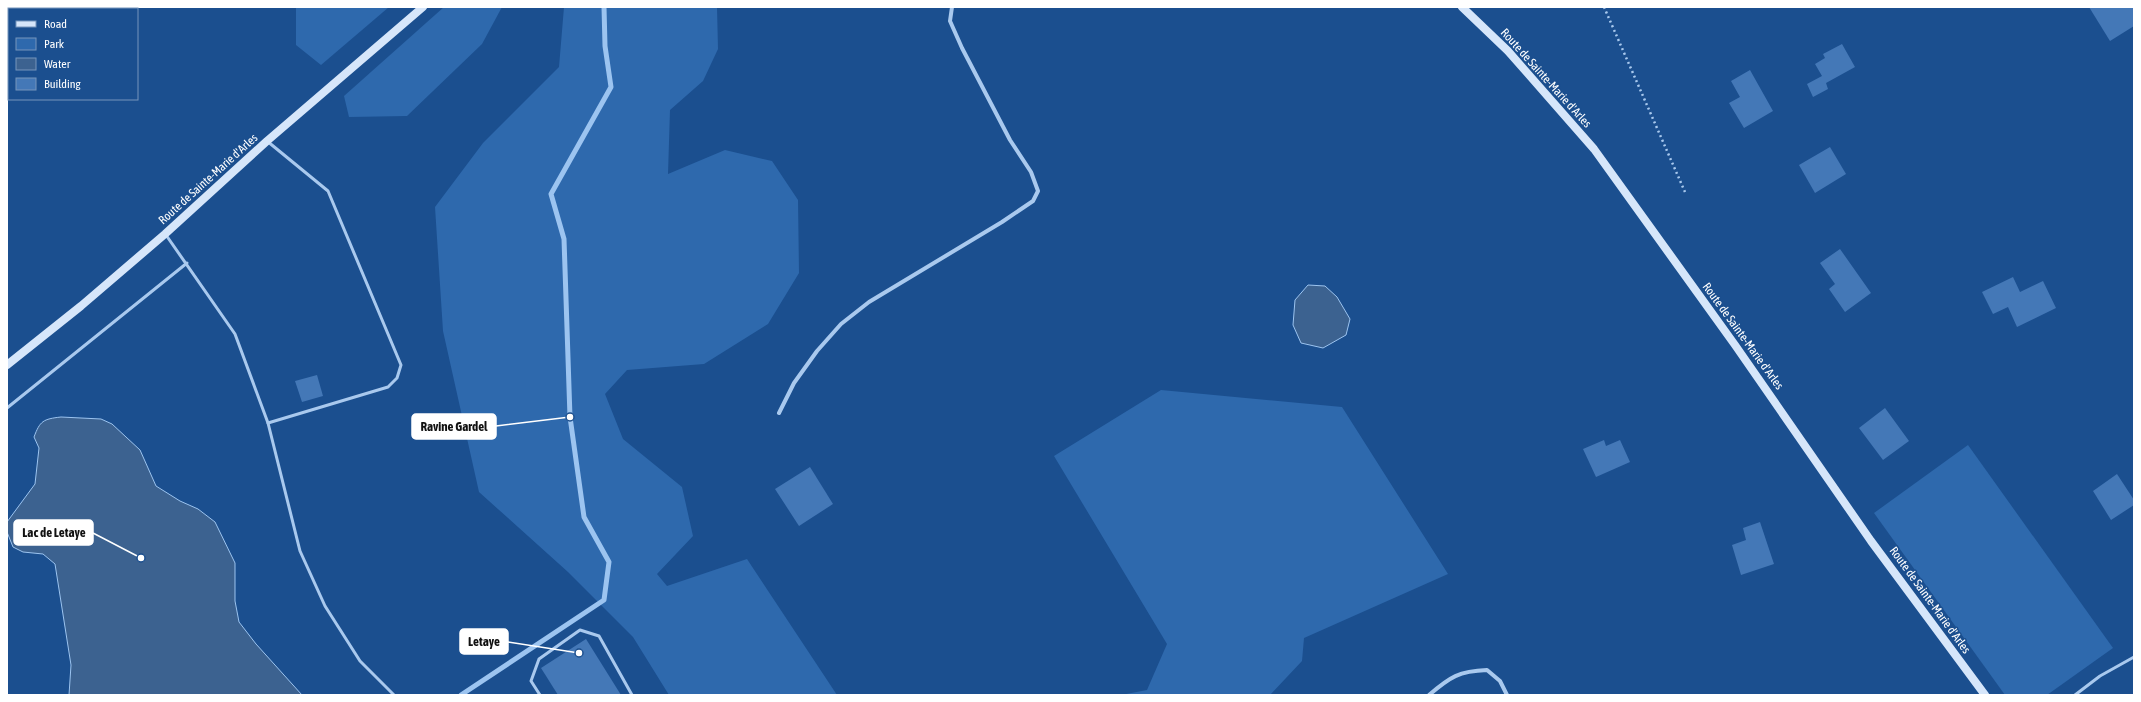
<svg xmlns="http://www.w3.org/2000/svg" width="2141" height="702" viewBox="0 0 2141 702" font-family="'Asap Condensed',sans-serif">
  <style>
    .green { fill: #2e69ad }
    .water { fill: #3c6290; stroke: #9cc4f0 }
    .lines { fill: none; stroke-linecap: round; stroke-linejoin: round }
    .stream { stroke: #9cc4f0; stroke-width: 5 }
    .building { fill: #4478b7 }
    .path { stroke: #a9c9ee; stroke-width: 2.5; stroke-dasharray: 2 3; stroke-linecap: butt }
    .service { stroke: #a9c9ee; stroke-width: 3 }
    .minor { stroke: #a9c9ee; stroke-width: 4 }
    .secondary { stroke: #d6e6fa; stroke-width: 8 }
    .labels { text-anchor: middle; stroke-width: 3; stroke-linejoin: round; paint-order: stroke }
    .street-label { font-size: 12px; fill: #fff; stroke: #1b4f8f }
    .leader { fill: none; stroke: #fff; stroke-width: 1.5 }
    .callout-dot { fill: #fff; stroke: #1b4f8f; stroke-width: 1.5 }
    .callout { fill: #fff; stroke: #fff; stroke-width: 1.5 }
    .callout-label { font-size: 13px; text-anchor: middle; font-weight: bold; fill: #111 }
  </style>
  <rect width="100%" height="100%" fill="#1b4f8f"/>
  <!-- green -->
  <g class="green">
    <polygon points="296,7 389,7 321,65 296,45"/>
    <polygon points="444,7 502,7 482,44 407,116 349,117 344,96"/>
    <polygon points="564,7 717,7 718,49 703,81 670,110 668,174 725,150 772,161 798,200 799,273 768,324 704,364 627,370 605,394 623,439 682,487 693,536 657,574 667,586 747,559 837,695 669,695 633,637 568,572 479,492 443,331 435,207 483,143 559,67"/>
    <polygon points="1161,390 1342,407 1448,574 1304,638 1302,661 1270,695 1121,695 1147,690 1167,644 1054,456"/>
    <polygon points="1968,445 2113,648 2047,695 2005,695 1874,513"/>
  </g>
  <!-- water -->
  <g class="water">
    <polygon points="1308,285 1325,286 1337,297 1350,319 1346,335 1323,348 1301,343 1293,325 1295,300"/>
    <path d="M61,417l40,2 11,5 28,26 16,36 24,15 18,8 17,13 20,41v38l4,21 17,22 46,51h-233l2,-30 -16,-101 -12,-10 -20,-2 -10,-5 -6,-15v-10l28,-38 4,-36 -5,-11c6,-16 9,-18 27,-20z"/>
  </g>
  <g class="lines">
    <!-- stream -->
    <polyline class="stream" points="461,695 604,600 609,562 584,517 570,417 564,239 551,194 611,87 605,46 604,7"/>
  </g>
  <!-- building -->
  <g class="building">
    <polygon points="2089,7 2134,7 2134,26 2110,41"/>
    <polygon points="1842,44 1855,67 1826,83 1828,89 1813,97 1807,84 1822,76 1815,64 1825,58 1823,54"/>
    <polygon points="1750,70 1773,111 1744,128 1729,103 1740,97 1731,81"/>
    <polygon points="1830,147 1846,174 1815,193 1799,165"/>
    <polygon points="1840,249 1871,293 1845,312 1829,289 1835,284 1820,263"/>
    <polygon points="2013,277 2020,292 2043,281 2056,308 2017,327 2008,307 1993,314 1982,292"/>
    <polygon points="317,375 323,396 302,402 295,381"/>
    <polygon points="1885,408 1909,441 1883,460 1859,428"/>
    <polygon points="1604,440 1606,446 1620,440 1630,462 1596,477 1583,449"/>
    <polygon points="810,467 833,504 799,526 775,489"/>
    <polygon points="2117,474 2134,500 2134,505 2111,520 2093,491"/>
    <polygon points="1760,522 1774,564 1741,575 1732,545 1746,540 1743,528"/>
    <polygon points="586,639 621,695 558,695 541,668"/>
  </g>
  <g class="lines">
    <!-- path -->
    <polyline class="path" points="1604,7 1685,192"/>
    <!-- service -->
    <g class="service">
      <polyline points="267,141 328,191 401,365 397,378 388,387 268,423"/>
      <polyline points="166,235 235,334 268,423 300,551 325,606 360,661 394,695"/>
      <polyline points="7,408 187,263"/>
      <polyline points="540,695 531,681 539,659 580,630 599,636 632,695"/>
      <polyline points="2075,695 2100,676 2134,657"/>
    </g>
    <!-- minor -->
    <g class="minor">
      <polyline points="779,413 794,383 817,351 841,324 869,302 1002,222 1033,201 1038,191 1031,172 1010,140 962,48 950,21 952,7"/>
      <path d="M1429,695c21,-18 30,-24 58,-25l13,11 7,14"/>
    </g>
    <!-- secondary -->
    <g class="secondary">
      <polyline points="1462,7 1508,51 1594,149 1735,345 1871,541 1985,695"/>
      <polyline points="7,365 81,306 165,234 267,141 423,7"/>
    </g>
  </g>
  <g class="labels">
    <!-- street labels -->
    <g class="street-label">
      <text transform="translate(1546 78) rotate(48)" y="4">Route de Sainte-Marie d'Arles</text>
      <text transform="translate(208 179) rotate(-42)" y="4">Route de Sainte-Marie d'Arles</text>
      <text transform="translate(1743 336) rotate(54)" y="4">Route de Sainte-Marie d'Arles</text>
      <text transform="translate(1930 600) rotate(54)" y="4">Route de Sainte-Marie d'Arles</text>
    </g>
  </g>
  <!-- callouts -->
  <path class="leader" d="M570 417L496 426M141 558L93 533M579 653L508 642"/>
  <g class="callout-dot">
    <circle cx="570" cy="417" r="4"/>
    <circle cx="141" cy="558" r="4"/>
    <circle cx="579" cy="653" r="4"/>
  </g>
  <g class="callout">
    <rect x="412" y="414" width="84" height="25" rx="4"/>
    <rect x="14" y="520" width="79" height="25" rx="4"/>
    <rect x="460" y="629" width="48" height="25" rx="4"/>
  </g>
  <g class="callout-label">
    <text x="454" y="431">Ravine Gardel</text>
    <text x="54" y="537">Lac de Letaye</text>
    <text x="484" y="646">Letaye</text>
  </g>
  <!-- border -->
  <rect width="2141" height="702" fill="none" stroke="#ffffff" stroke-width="16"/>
  <!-- legend -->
  <rect x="8" y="8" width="130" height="92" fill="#1b4f8f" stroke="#7695bc"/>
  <rect x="16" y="21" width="20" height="6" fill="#d6e6fa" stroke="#7695bc"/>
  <text x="44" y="28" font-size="12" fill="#ffffff">Road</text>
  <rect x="16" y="38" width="20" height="12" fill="#2e69ad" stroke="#7695bc"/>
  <text x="44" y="48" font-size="12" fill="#ffffff">Park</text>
  <rect x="16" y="58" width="20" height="12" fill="#3c6290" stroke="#7695bc"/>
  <text x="44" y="68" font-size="12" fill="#ffffff">Water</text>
  <rect x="16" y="78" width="20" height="12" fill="#4478b7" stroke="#7695bc"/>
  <text x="44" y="88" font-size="12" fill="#ffffff">Building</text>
</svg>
